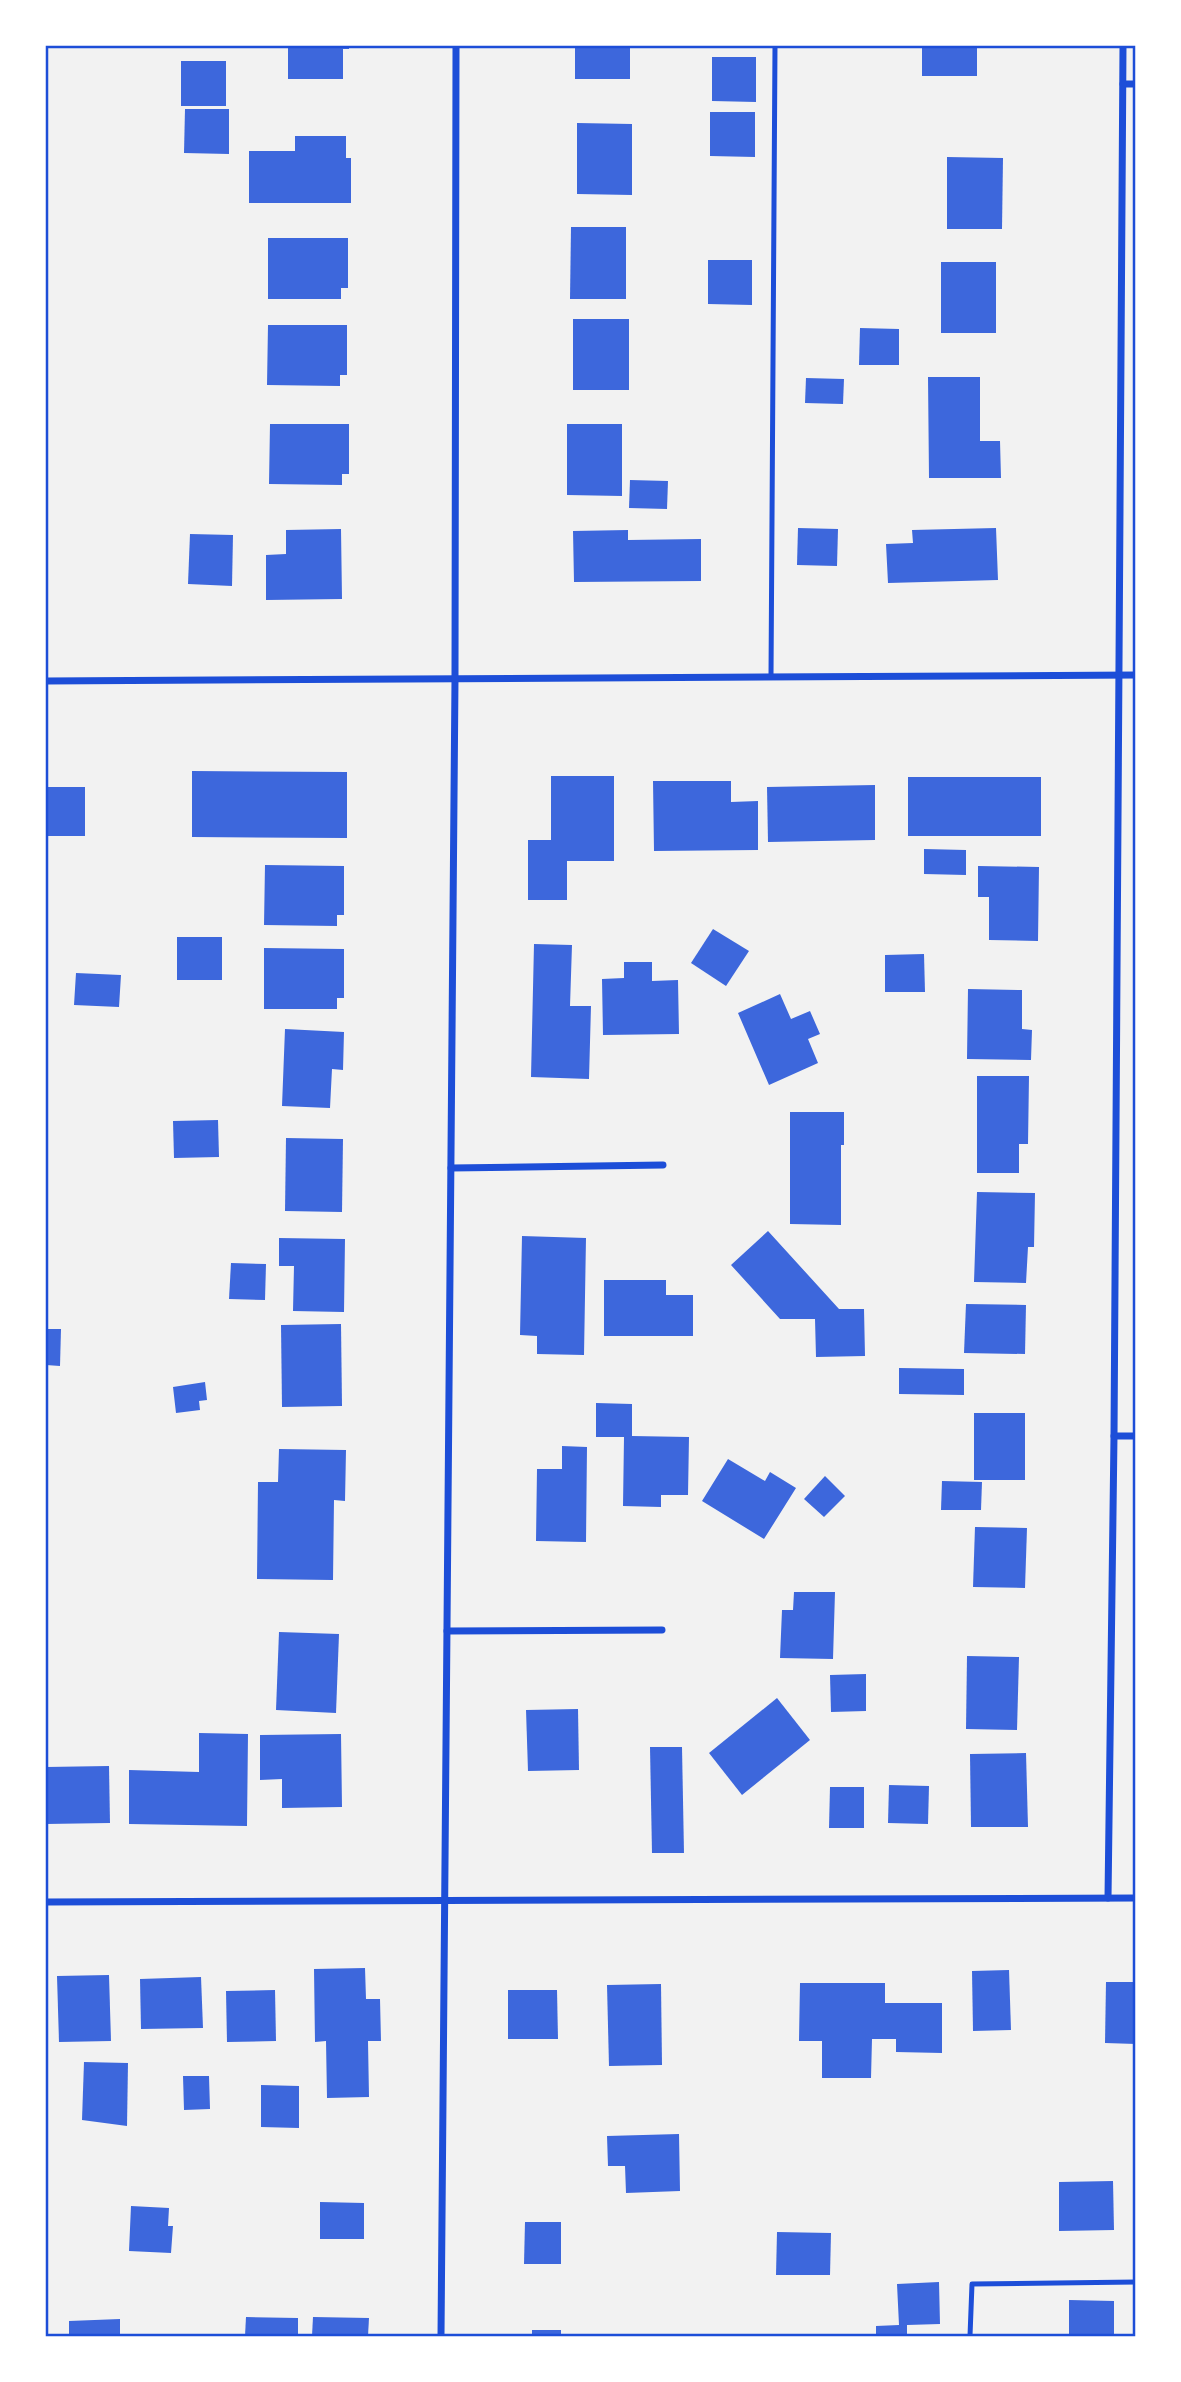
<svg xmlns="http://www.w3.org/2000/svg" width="1181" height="2382" viewBox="0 0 1181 2382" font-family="'Roboto Serif',serif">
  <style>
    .building { fill: #3d67dc }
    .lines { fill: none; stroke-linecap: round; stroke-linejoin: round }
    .service { stroke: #1d4ed8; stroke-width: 5 }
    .minor { stroke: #1d4ed8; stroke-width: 7 }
    .neatline { fill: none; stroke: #1d4ed8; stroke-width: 2.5 }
  </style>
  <rect width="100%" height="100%" fill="#f2f2f2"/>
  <!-- building -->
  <g class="building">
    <polygon points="288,46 349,46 349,49 343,49 343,79 288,79"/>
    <rect x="575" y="46" width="55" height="33"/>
    <rect x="922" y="46" width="55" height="30"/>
    <polygon points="712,57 756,57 756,102 712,101"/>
    <rect x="181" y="61" width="45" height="45"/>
    <polygon points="185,109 229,109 229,154 184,153"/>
    <polygon points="710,112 755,112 755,157 710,156"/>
    <polygon points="577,123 632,124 632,195 577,194"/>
    <polygon points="295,136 346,136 346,158 351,158 351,203 249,203 249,151 295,151"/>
    <polygon points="947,157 1003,158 1002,229 947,229"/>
    <polygon points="571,227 626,227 626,299 570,299"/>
    <polygon points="268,238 348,238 348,288 341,288 341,299 268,299"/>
    <polygon points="708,260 752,260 752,305 708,304"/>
    <rect x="941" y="262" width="55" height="71"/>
    <rect x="573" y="319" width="56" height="71"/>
    <polygon points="268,325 347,325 347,375 340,375 340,386 267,385"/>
    <polygon points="860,328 899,329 899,365 859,365"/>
    <polygon points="928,377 980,377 980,441 1000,441 1001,478 929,478"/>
    <polygon points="806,378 844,379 843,404 805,403"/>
    <polygon points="270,424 349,424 349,474 342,474 342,485 269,484"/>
    <polygon points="567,424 622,424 622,496 567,495"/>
    <polygon points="630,480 668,481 667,509 629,508"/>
    <polygon points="798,528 838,529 837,566 797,565"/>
    <polygon points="996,528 998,580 888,583 886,544 913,543 912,530"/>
    <polygon points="341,529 342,599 266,600 266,555 286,554 286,530"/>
    <polygon points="628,530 628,540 701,539 701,581 574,582 573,531"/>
    <polygon points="190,534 233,535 232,586 188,584"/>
    <polygon points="192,771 347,772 347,838 192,837"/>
    <polygon points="551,776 614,776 614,861 567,861 567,900 528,900 528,840 551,840"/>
    <rect x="908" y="777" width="133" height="59"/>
    <polygon points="653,781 731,781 731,802 758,801 758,850 654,851"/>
    <polygon points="875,785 875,840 768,842 767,787"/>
    <rect x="46" y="787" width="39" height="49"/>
    <polygon points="924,849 966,850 966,875 924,874"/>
    <polygon points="265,865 344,866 344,915 337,915 337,926 264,925"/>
    <polygon points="978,866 1039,867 1038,941 989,940 989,897 978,897"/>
    <polygon points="713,929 749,951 726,986 691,963"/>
    <rect x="177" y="937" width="45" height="43"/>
    <polygon points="534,944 572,945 570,1006 591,1006 589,1079 531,1077"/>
    <polygon points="264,948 344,949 344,998 337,998 337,1009 264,1009"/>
    <polygon points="924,954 925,992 885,992 885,955"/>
    <polygon points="624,962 652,962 652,981 678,980 679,1034 603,1035 602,979 624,978"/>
    <polygon points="76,973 121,975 119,1007 74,1005"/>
    <polygon points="968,989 1022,990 1022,1029 1032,1030 1031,1060 967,1059"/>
    <polygon points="780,994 791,1019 810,1011 820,1034 808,1039 818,1063 769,1085 738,1013"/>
    <polygon points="285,1029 344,1032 343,1070 332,1069 330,1108 282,1106"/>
    <polygon points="977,1076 1029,1076 1028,1144 1019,1144 1019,1173 977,1173"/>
    <polygon points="790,1112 844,1112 844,1145 841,1145 841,1225 790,1224"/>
    <polygon points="218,1120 219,1157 174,1158 173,1121"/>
    <polygon points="286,1138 343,1139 342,1212 285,1211"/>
    <polygon points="977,1192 1035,1193 1034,1247 1028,1247 1026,1283 974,1282"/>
    <polygon points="768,1231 839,1309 864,1309 865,1356 816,1357 815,1319 780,1319 731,1265"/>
    <polygon points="522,1236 586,1238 584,1355 537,1354 537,1336 520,1335"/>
    <polygon points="279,1238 345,1239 344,1312 293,1311 294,1266 279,1266"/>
    <polygon points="231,1263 266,1264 265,1300 229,1299"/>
    <polygon points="604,1280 666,1280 666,1295 693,1295 693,1336 604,1336"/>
    <polygon points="966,1304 1026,1305 1025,1354 964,1353"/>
    <polygon points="341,1324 342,1406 282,1407 281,1325"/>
    <polygon points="46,1329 61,1329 60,1366 46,1365"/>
    <polygon points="899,1368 964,1369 964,1395 899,1394"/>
    <polygon points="205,1382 207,1400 199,1401 200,1410 176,1413 173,1387"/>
    <polygon points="596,1403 632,1404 632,1436 689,1437 688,1495 661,1495 661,1507 623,1506 624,1437 596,1437"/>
    <rect x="974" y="1413" width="51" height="67"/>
    <polygon points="562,1446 587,1447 586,1542 536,1541 537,1469 562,1469"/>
    <polygon points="279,1449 346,1450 345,1501 334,1500 333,1580 257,1579 258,1482 278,1482"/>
    <polygon points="728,1459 765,1481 770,1472 796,1488 764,1539 702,1501"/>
    <polygon points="825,1476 845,1496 824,1517 804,1499"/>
    <polygon points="942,1481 982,1482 981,1510 941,1510"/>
    <polygon points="975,1527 1027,1528 1025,1588 973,1587"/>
    <polygon points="794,1592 835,1592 833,1659 780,1658 782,1610 793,1610"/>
    <polygon points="279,1632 339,1634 336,1713 276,1710"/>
    <polygon points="967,1656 1019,1657 1017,1730 966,1729"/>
    <polygon points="866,1674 866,1711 831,1712 830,1675"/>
    <polygon points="777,1698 810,1740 742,1795 709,1753"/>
    <polygon points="578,1709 579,1770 528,1771 526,1710"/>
    <polygon points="199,1733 248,1734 247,1826 129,1824 129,1770 199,1772"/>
    <polygon points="341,1734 342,1807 282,1808 282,1779 260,1780 260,1735"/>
    <polygon points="650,1747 682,1747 684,1853 652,1853"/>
    <polygon points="1026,1753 1028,1827 971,1827 970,1754"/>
    <polygon points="109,1766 110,1823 46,1824 46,1767"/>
    <polygon points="889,1785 929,1786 928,1824 888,1823"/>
    <polygon points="830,1787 864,1787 864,1828 829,1828"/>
    <polygon points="365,1968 366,1999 380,1999 381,2041 368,2041 369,2097 327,2098 326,2041 315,2042 314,1969"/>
    <polygon points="1009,1970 1011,2030 973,2031 972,1971"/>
    <polygon points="109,1975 111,2041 59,2042 57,1976"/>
    <polygon points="201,1977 203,2028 141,2029 140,1979"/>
    <polygon points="1106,1982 1136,1982 1136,2044 1105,2043"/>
    <polygon points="800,1983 885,1983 885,2003 942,2003 942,2053 896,2052 896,2039 872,2039 871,2078 822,2078 822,2041 799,2041"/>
    <polygon points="661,1984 662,2065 609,2066 607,1985"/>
    <polygon points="275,1990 276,2041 227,2042 226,1991"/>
    <polygon points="508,1990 557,1990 558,2039 508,2039"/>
    <polygon points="84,2062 128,2063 127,2126 82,2120"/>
    <polygon points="183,2076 209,2076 210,2109 184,2110"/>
    <polygon points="261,2085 299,2086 299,2128 261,2127"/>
    <polygon points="679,2134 680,2191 626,2193 625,2166 608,2166 607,2136"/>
    <polygon points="1113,2181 1114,2230 1059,2231 1059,2182"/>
    <polygon points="320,2202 364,2203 364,2239 320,2239"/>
    <polygon points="131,2206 169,2208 168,2226 173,2226 171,2253 129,2251"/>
    <polygon points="525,2222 561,2222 561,2264 524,2264"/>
    <polygon points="777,2232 831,2233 830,2275 776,2275"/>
    <polygon points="939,2282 940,2324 907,2325 907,2336 876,2336 876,2326 899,2325 897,2284"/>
    <polygon points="1069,2300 1114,2301 1114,2336 1069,2336"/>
    <polygon points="246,2317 298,2318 298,2336 245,2336"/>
    <polygon points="313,2317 369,2318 368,2336 312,2336"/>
    <polygon points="120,2319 120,2336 69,2336 69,2321"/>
    <rect x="532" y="2330" width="29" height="6"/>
  </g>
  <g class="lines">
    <!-- service -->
    <g class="service">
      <polyline points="771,677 775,46"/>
      <polyline points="970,2336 972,2284 1136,2282"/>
    </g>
    <!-- minor -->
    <g class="minor">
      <polyline points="1123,84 1136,84"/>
      <polyline points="46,681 1136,675"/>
      <polyline points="451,1168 663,1165"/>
      <polyline points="1114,1436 1136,1436"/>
      <polyline points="447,1631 662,1630"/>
      <polyline points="1108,1898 1114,1436 1123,46"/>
      <polyline points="46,1902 1136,1898"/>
      <polyline points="441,2336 455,679 456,46"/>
    </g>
  </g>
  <!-- border -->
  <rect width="1181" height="2382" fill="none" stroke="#ffffff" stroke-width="94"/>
  <rect x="47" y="47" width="1087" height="2288" class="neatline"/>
</svg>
